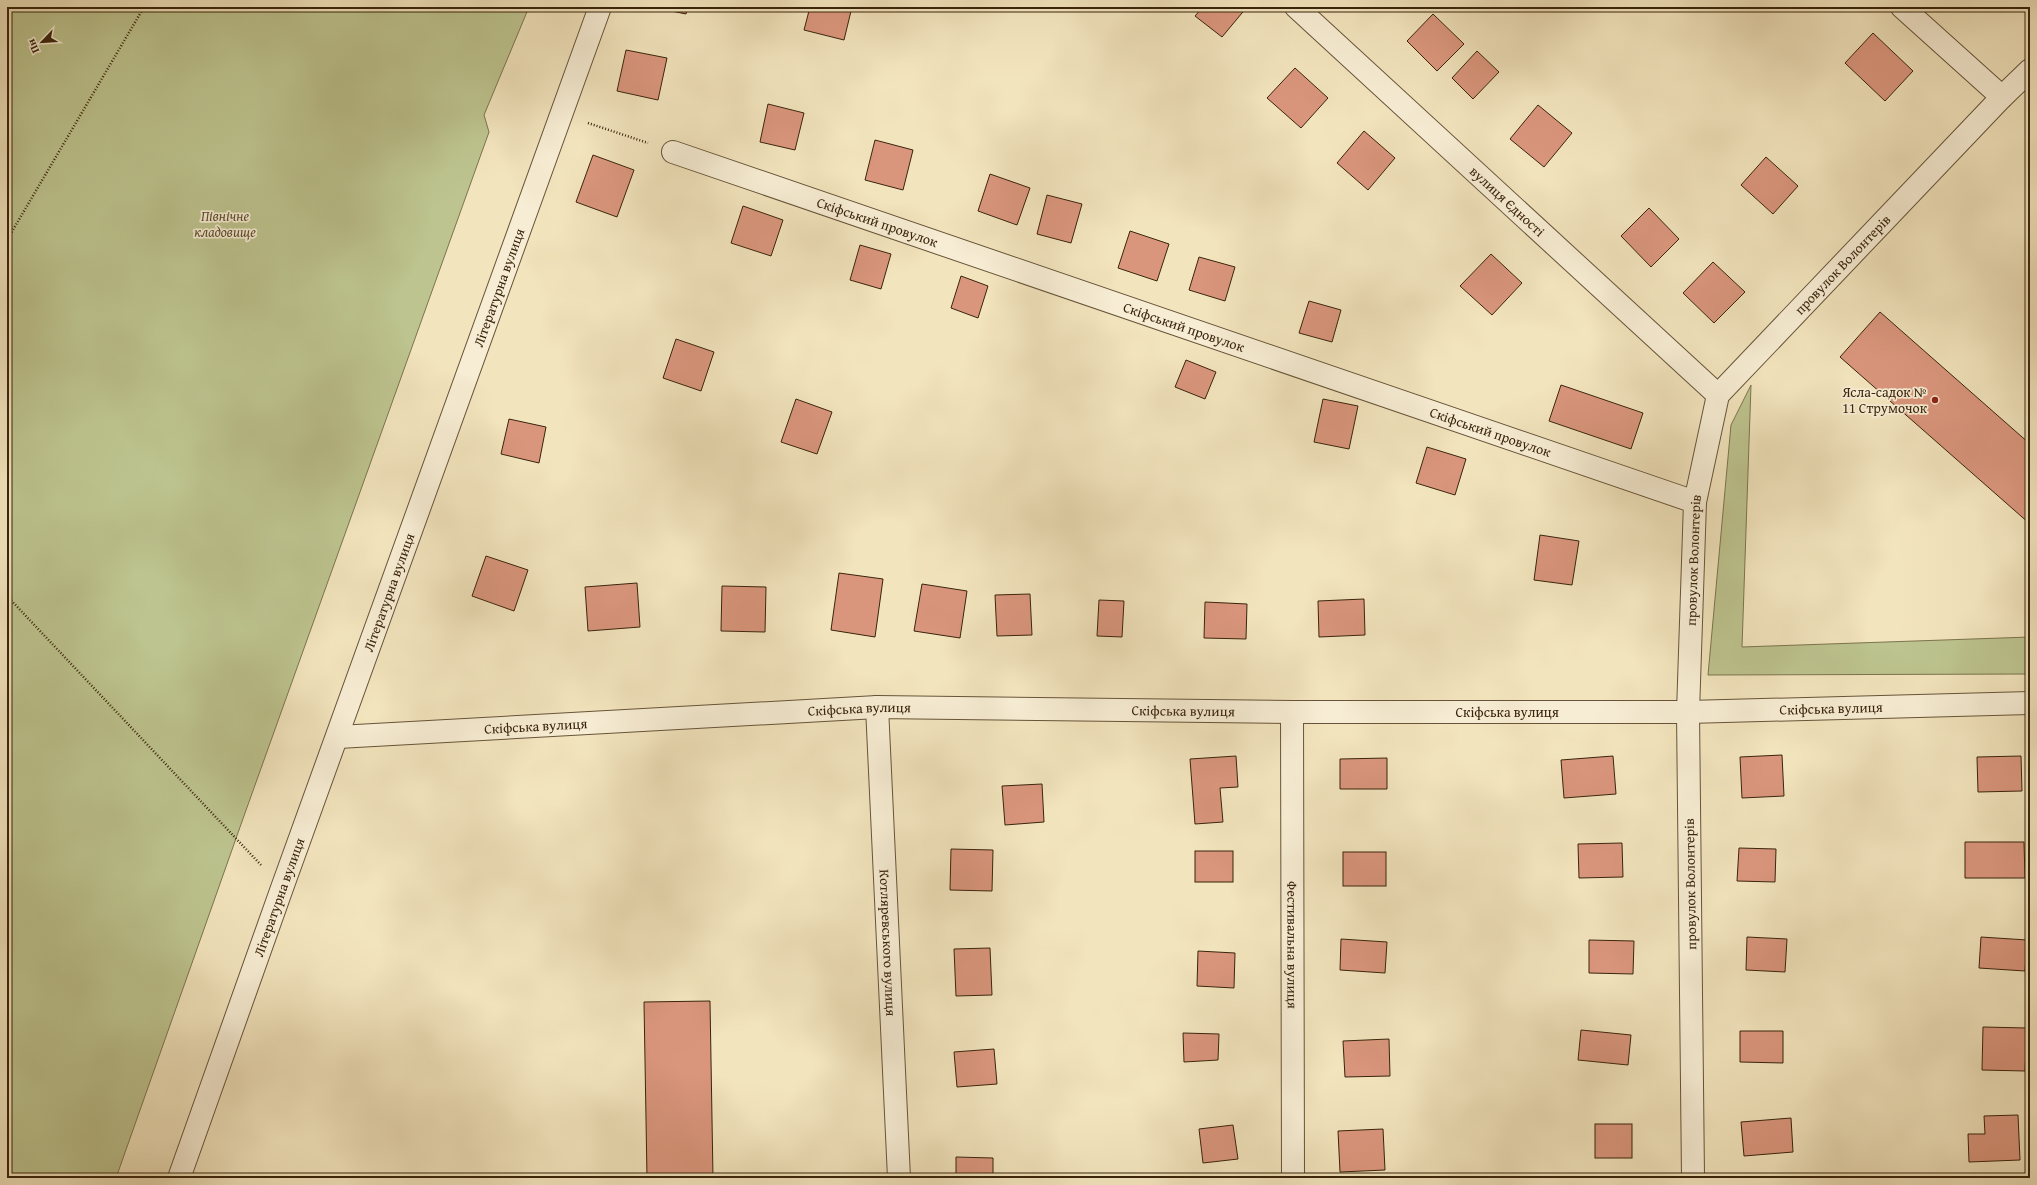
<svg xmlns="http://www.w3.org/2000/svg" width="2037" height="1185" viewBox="0 0 2037 1185" font-family="'Gentium Book Plus',serif">
  <style>
    .green { fill: #bdc48f; stroke: #7b744e }
    .building { fill: #da967d; stroke: #39240c }
    .lines { fill: none; stroke-linecap: round; stroke-linejoin: round }
    .minor-casing { stroke: #675438; stroke-width: 24 }
    .path { stroke: #39240c; stroke-width: 2.5; stroke-dasharray: 1 2; stroke-linecap: butt }
    .minor { stroke: #f7edd4; stroke-width: 22 }
    .poi-dot { fill: #8f2418; stroke: #f7edd4; stroke-width: 1.5 }
    .labels { text-anchor: middle; stroke-width: 3.5; stroke-linejoin: round; paint-order: stroke }
    .street-label { font-size: 14px; fill: #39240c; stroke: #f7edd4 }
    .park-label { font-size: 14px; font-style: italic; fill: #5a4c2d; stroke: #f7edd4 }
    .poi-label { font-size: 14px; fill: #39240c; stroke: #f7edd4; text-anchor: end }
  </style>
  <rect width="100%" height="100%" fill="#f2e4bd"/>
  <filter id="stains"><feTurbulence type="fractalNoise" baseFrequency=".005" numOctaves="4"/><feColorMatrix values="0 0 0 0 .2 0 0 0 0 .09 0 0 0 0 .02 0 0 0 .5 -.17"/></filter>
  <radialGradient id="worn" r=".72"><stop offset=".6" stop-color="#630" stop-opacity="0"/><stop offset="1" stop-color="#630" stop-opacity=".3"/></radialGradient>
  <!-- green -->
  <g class="green">
    <polygon points="7,7 529,7 484,115 489,132 245,813 116,1178 7,1178"/>
    <polygon points="1751,385 1742,647 2030,637 2030,674 1708,675 1731,425"/>
  </g>
  <!-- building -->
  <g class="building">
    <polygon points="652,7 688,7 686,14"/>
    <polygon points="810,7 852,7 844,40 804,30"/>
    <polygon points="1203,7 1247,7 1222,37 1195,16"/>
    <polygon points="1433,14 1464,44 1437,71 1407,41"/>
    <polygon points="1873,33 1913,71 1885,101 1845,63"/>
    <polygon points="626,50 667,58 658,100 617,91"/>
    <polygon points="1477,51 1499,72 1473,99 1452,78"/>
    <polygon points="1295,68 1328,98 1301,128 1267,98"/>
    <polygon points="768,104 804,113 795,150 760,142"/>
    <polygon points="1538,105 1572,133 1544,167 1510,139"/>
    <polygon points="1364,131 1395,158 1368,190 1337,163"/>
    <polygon points="875,140 913,150 903,190 865,180"/>
    <polygon points="593,155 634,170 617,217 576,202"/>
    <polygon points="1766,157 1798,186 1773,214 1741,185"/>
    <polygon points="990,174 1030,188 1017,225 978,211"/>
    <polygon points="1047,195 1082,204 1071,243 1037,234"/>
    <polygon points="743,206 783,220 771,256 731,243"/>
    <polygon points="1649,208 1679,239 1651,267 1621,236"/>
    <polygon points="1130,231 1169,244 1157,281 1118,268"/>
    <polygon points="860,245 891,254 881,289 850,280"/>
    <polygon points="1491,254 1522,283 1492,315 1460,286"/>
    <polygon points="1199,257 1235,267 1225,301 1189,290"/>
    <polygon points="1713,262 1745,292 1714,323 1683,293"/>
    <polygon points="961,276 988,286 978,318 951,308"/>
    <polygon points="1309,301 1341,310 1332,342 1299,333"/>
    <polygon points="1880,312 2030,444 2030,524 1840,357"/>
    <polygon points="676,339 714,352 701,391 663,378"/>
    <polygon points="1186,360 1216,372 1205,399 1175,387"/>
    <polygon points="1561,385 1643,413 1631,449 1549,421"/>
    <polygon points="796,399 832,412 817,454 781,442"/>
    <polygon points="1323,399 1358,406 1349,449 1314,442"/>
    <polygon points="509,419 546,427 539,463 501,454"/>
    <polygon points="1427,447 1466,459 1455,495 1416,483"/>
    <polygon points="1540,535 1579,541 1572,585 1534,580"/>
    <polygon points="486,556 528,570 514,611 472,596"/>
    <polygon points="839,573 883,579 875,637 831,630"/>
    <polygon points="637,583 640,627 588,631 585,587"/>
    <polygon points="922,584 967,591 960,638 914,631"/>
    <polygon points="722,586 766,587 765,632 721,631"/>
    <polygon points="1030,594 1032,635 997,636 995,595"/>
    <polygon points="1364,599 1365,635 1319,637 1318,601"/>
    <polygon points="1099,600 1124,601 1122,637 1097,636"/>
    <polygon points="1205,602 1247,604 1246,639 1204,638"/>
    <polygon points="1782,755 1784,796 1742,798 1740,757"/>
    <polygon points="1236,756 1238,787 1220,788 1223,822 1195,824 1190,759"/>
    <polygon points="1613,756 1616,794 1564,798 1561,760"/>
    <polygon points="2021,756 2022,791 1978,792 1977,757"/>
    <polygon points="1387,758 1387,789 1340,789 1340,759"/>
    <polygon points="1042,784 1044,822 1005,825 1002,786"/>
    <polygon points="1965,842 2024,842 2025,878 1965,878"/>
    <polygon points="1622,843 1623,877 1579,878 1578,844"/>
    <polygon points="1739,848 1776,849 1775,882 1737,881"/>
    <polygon points="951,849 993,850 992,891 950,890"/>
    <rect x="1195" y="851" width="38" height="31"/>
    <rect x="1343" y="852" width="43" height="34"/>
    <polygon points="1747,937 1787,939 1785,972 1746,970"/>
    <polygon points="1981,937 2027,940 2025,971 1979,968"/>
    <polygon points="1341,939 1387,942 1385,973 1340,970"/>
    <polygon points="1589,940 1634,941 1633,974 1589,973"/>
    <polygon points="990,948 992,995 956,996 954,949"/>
    <polygon points="1198,951 1235,953 1234,988 1197,986"/>
    <polygon points="710,1001 713,1178 647,1178 644,1002"/>
    <polygon points="1983,1027 2027,1028 2025,1071 1982,1070"/>
    <polygon points="1581,1030 1631,1035 1628,1065 1578,1060"/>
    <polygon points="1740,1031 1783,1031 1783,1063 1740,1062"/>
    <polygon points="1183,1033 1219,1034 1218,1060 1184,1062"/>
    <polygon points="1389,1039 1390,1076 1345,1077 1343,1041"/>
    <polygon points="994,1049 997,1084 957,1087 954,1052"/>
    <polygon points="2018,1115 2020,1160 1969,1162 1968,1134 1985,1134 1984,1116"/>
    <polygon points="1791,1118 1793,1152 1744,1156 1741,1122"/>
    <rect x="1595" y="1124" width="37" height="34"/>
    <polygon points="1233,1125 1238,1159 1203,1163 1199,1129"/>
    <polygon points="1383,1129 1385,1170 1340,1172 1338,1131"/>
    <polygon points="956,1157 993,1158 993,1178 956,1178"/>
  </g>
  <g class="lines">
    <!-- minor casing -->
    <g class="minor-casing">
      <g id="minor">
        <path id="s1" d="M1296,7l422,388"/>
        <polyline points="1902,7 2002,97"/>
        <path id="s2" d="M673,152l1022,350"/>
        <path id="s3" d="M877,707l22,471"/>
        <path id="s4" d="M1292,712l1,466"/>
        <path id="s5" d="M338,737l539,-30 415,5h396l342,-9"/>
        <path id="s6" d="M179,1178l103,-290 318,-881"/>
        <path id="s7" d="M1693,1178l-5,-466 7,-210 23,-107 284,-298 28,-27"/>
      </g>
    </g>
    <!-- path -->
    <g class="path">
      <polyline points="588,123 648,143"/>
      <polyline points="7,240 144,7"/>
      <polyline points="7,596 261,865"/>
    </g>
    <!-- minor -->
    <use href="#minor" class="minor"/>
  </g>
  <!-- markers -->
  <circle class="poi-dot" cx="1935" cy="400" r="4"/>
  <g class="labels">
    <!-- street labels -->
    <g class="street-label">
      <text dy="5" stroke="none"><textPath href="#s1" startOffset="287">вулиця Єдності</textPath></text>
      <text dy="5" stroke="none"><textPath href="#s2" startOffset="216">Скіфський провулок</textPath></text>
      <text dy="5" stroke="none"><textPath href="#s7" startOffset="966">провулок Волонтерів</textPath></text>
      <text dy="5" stroke="none"><textPath href="#s6" startOffset="946">Літературна вулиця</textPath></text>
      <text dy="5" stroke="none"><textPath href="#s2" startOffset="540">Скіфський провулок</textPath></text>
      <text dy="5" stroke="none"><textPath href="#s2" startOffset="864">Скіфський провулок</textPath></text>
      <text dy="5" stroke="none"><textPath href="#s7" startOffset="618">провулок Волонтерів</textPath></text>
      <text dy="5" stroke="none"><textPath href="#s6" startOffset="622">Літературна вулиця</textPath></text>
      <text dy="5" stroke="none"><textPath href="#s5" startOffset="1494">Скіфська вулиця</textPath></text>
      <text dy="5" stroke="none"><textPath href="#s5" startOffset="522">Скіфська вулиця</textPath></text>
      <text dy="5" stroke="none"><textPath href="#s5" startOffset="846">Скіфська вулиця</textPath></text>
      <text dy="5" stroke="none"><textPath href="#s5" startOffset="1170">Скіфська вулиця</textPath></text>
      <text dy="5" stroke="none"><textPath href="#s5" startOffset="198">Скіфська вулиця</textPath></text>
      <text transform="translate(1690 884) rotate(-91)" y="5">провулок Волонтерів</text>
      <text dy="5" stroke="none"><textPath href="#s6" startOffset="298">Літературна вулиця</textPath></text>
      <text dy="5" stroke="none"><textPath href="#s3" startOffset="236">Котляревського вулиця</textPath></text>
      <text dy="5" stroke="none"><textPath href="#s4" startOffset="233">Фестивальна вулиця</textPath></text>
    </g>
    <!-- park labels -->
    <g class="park-label">
      <text x="225" y="221">Північне<tspan x="225" dy="16">кладовище</tspan></text>
    </g>
    <!-- poi labels -->
    <g class="poi-label">
      <text x="1927" y="397">Ясла-садок №<tspan x="1927" dy="16">11 Струмочок</tspan></text>
    </g>
  </g>
  <!-- margin -->
  <rect width="2037" height="1185" fill="none" stroke="#f2e4bd" stroke-width="24"/>
  <rect x="8" y="8" width="2021" height="1169" fill="none" stroke="#39240c" stroke-width="2"/>
  <rect x="12" y="12" width="2013" height="1161" fill="none" stroke="#39240c"/>
  <!-- north arrow -->
  <g transform="translate(42 42) rotate(245)" stroke="#f7edd4" stroke-width="3" paint-order="stroke">
  <path d="M0-3L7 15L0 10L-7 15Z" fill="#39240c"/>
  <text y="-6" font-size="11" font-weight="bold" text-anchor="middle" fill="#39240c">Пн</text>
  </g>
  <rect width="100%" height="100%" filter="url(#stains)"/>
  <rect width="100%" height="100%" fill="url(#worn)"/>
</svg>
